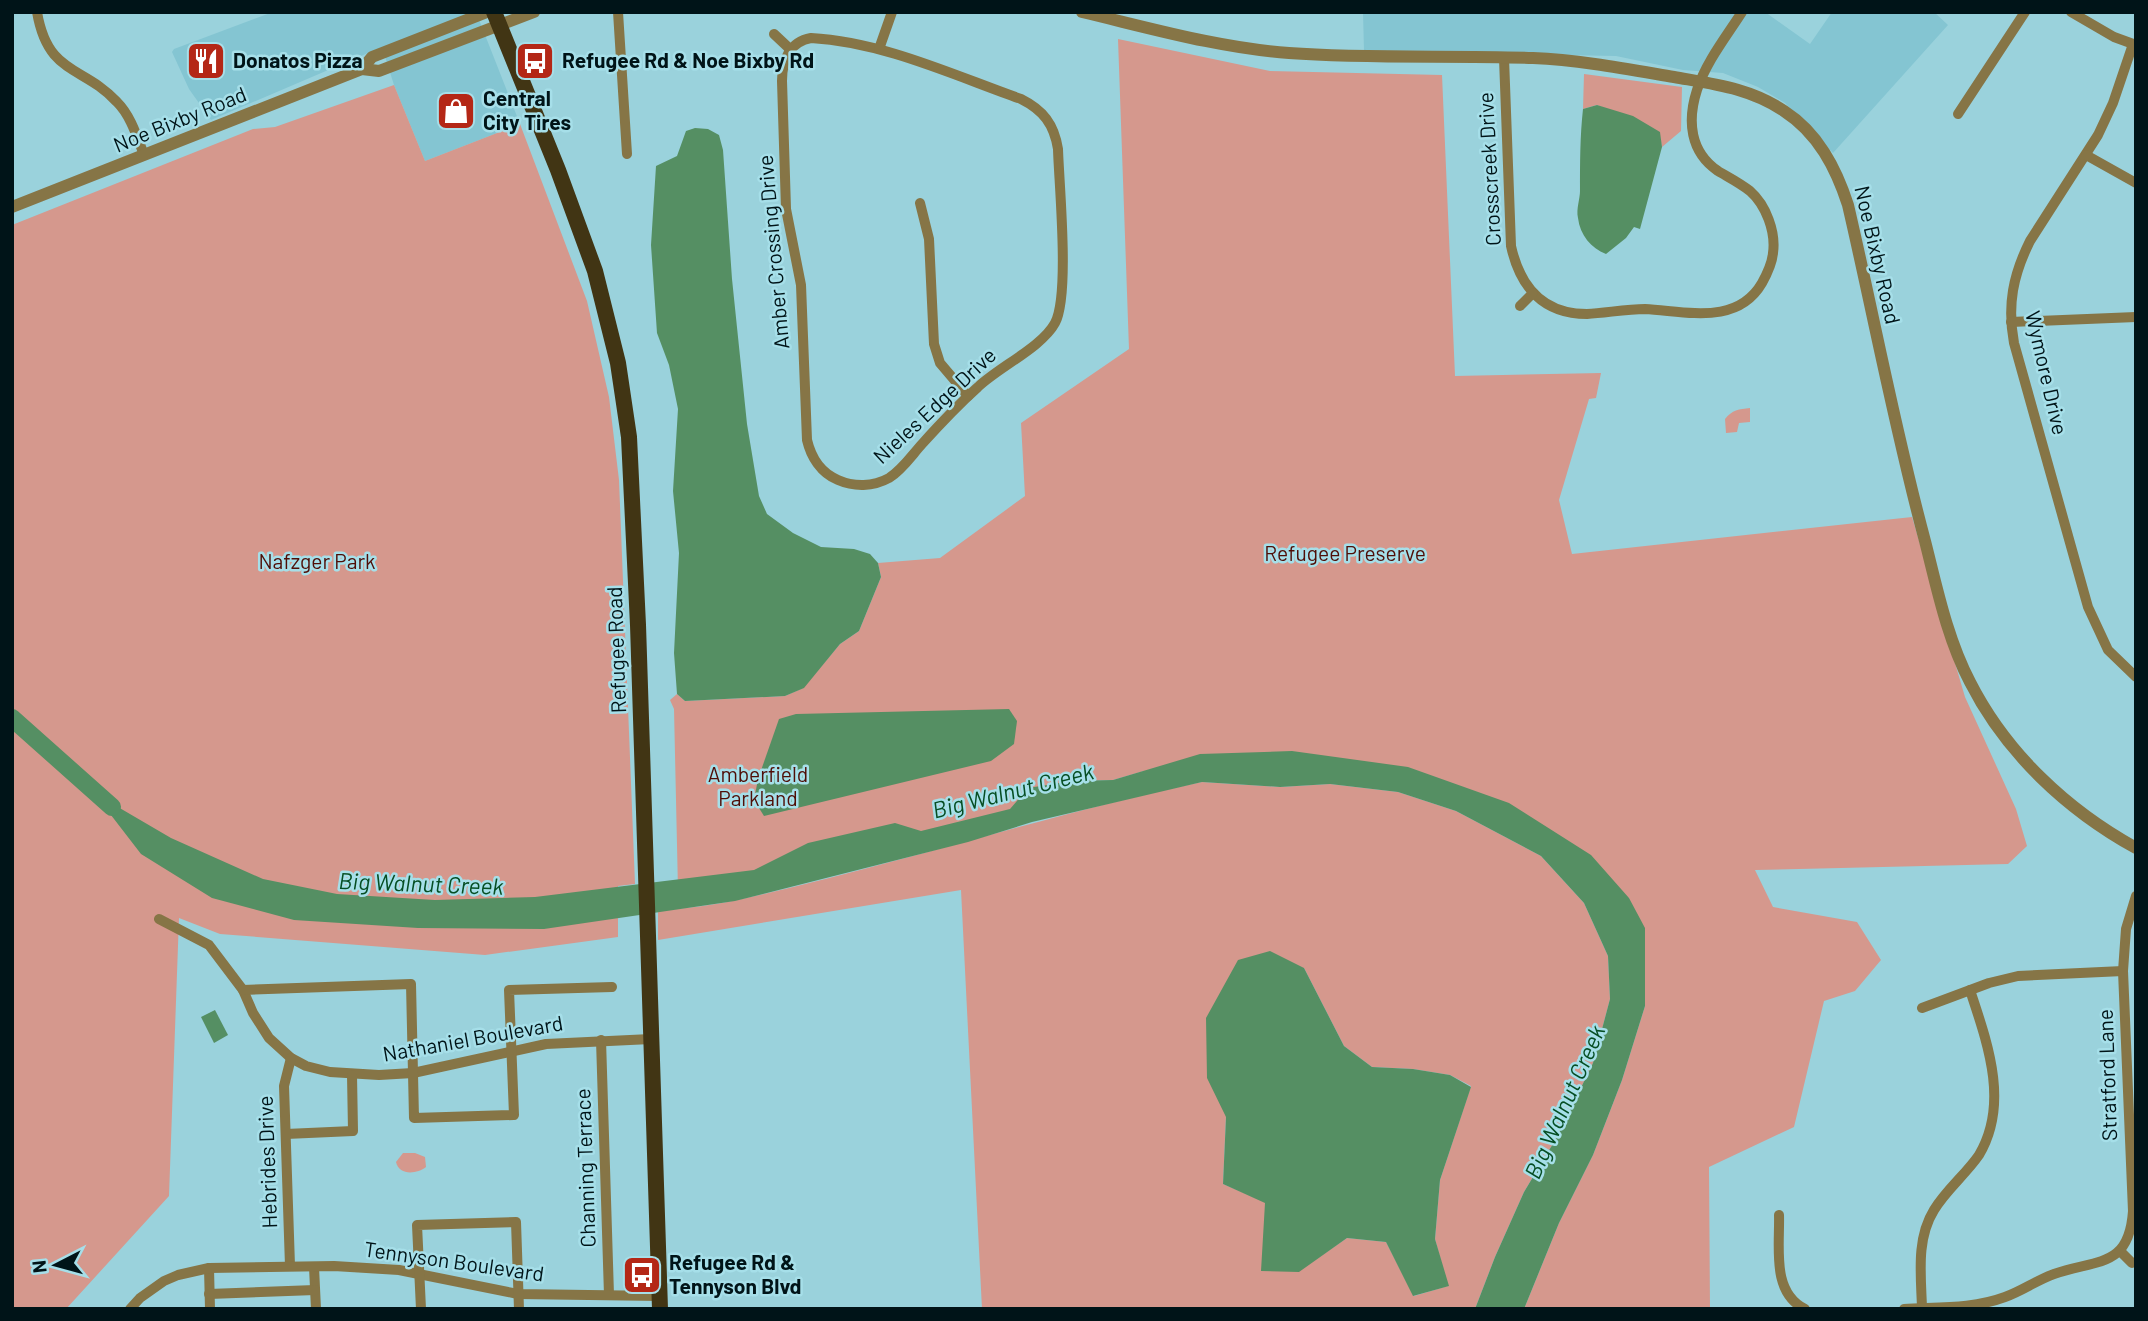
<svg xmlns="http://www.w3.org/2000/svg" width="2148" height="1321" viewBox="0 0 2148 1321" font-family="Barlow,sans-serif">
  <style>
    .built { fill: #84c5d2 }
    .green { fill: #d5988d; fill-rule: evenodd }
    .water { fill: #558f63 }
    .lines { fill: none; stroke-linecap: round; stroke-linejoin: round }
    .river { stroke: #558f63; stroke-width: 18 }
    .minor { stroke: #867546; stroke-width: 10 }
    .tertiary { stroke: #867546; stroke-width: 12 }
    .primary { stroke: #413514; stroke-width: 16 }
    .labels { text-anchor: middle; stroke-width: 5; stroke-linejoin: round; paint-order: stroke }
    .poi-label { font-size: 21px; font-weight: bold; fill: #001418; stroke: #a6dfe9; text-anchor: start }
    .street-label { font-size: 21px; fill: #001418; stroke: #a6dfe9 }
    .park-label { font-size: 21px; fill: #4f0e07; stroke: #a6dfe9 }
    .water-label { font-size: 23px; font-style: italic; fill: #064e23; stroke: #a6dfe9 }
  </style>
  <rect width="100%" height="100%" fill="#9ad2dc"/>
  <!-- built -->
  <g class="built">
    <polygon points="273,12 476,12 520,124 425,161 394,85 382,47 211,120 189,89 172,52 174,49"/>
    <polygon points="1363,12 1765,12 1810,44 1832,12 1934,12 1948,25 1833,153 1785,103 1758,87 1723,73 1683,70 1616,56 1364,51"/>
  </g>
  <!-- green -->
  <g class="green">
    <polygon points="1118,39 1270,71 1442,75 1455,376 1601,373 1596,398 1589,399 1559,500 1572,554 1912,517 1965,697 2016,809 2027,846 2008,864 1755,870 1773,907 1857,922 1881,960 1855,991 1824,1001 1794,1127 1709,1167 1710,1309 1524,1309 1559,1223 1593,1155 1622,1080 1645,1006 1629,898 1425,777 1144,771 1113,780 1072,781 1028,808 678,890 674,709 670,700 677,694 685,701 785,696 803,688 840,644 859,631 881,577 878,563 940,558 1025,496 1021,423 1129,349"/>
    <polygon points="1584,74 1682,87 1681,131 1662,147 1659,132 1597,105 1583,109"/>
    <polygon points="394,85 425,161 520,124 587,301 609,397 619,480 635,884 618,886 618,937 485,955 220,934 179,918 169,1196 66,1309 12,1309 12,225 253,129 275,127"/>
    <path d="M1750,408v14l-11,1 -2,9 -11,1 -1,-14c7,-9 14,-10 25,-11z"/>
    <path d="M1202,782l78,5 50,-3 68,8 58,19 85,45 43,47 24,53 2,43 -17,64 -36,74 -33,55 -29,65 -20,52h-493l-21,-419 -303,50v-29c26,-3 53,-5 79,-11 156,-34 308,-85 465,-118zM1304,968l40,78 28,21 41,2 37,6 21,11 -31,94 -5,59 13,47 -34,10 -28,-54 -39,-4 -48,33 -34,-69 -42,-18 3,-68z"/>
    <path d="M403,1153h12l10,4 1,10c-9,7 -27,9 -30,-5z"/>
  </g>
  <!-- water -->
  <g class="water">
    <path d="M1597,105l36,11 27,16 2,15 -22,82 -6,-2 -8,11 -20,16c-15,-6 -26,-19 -28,-36 -2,-9 2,-19 2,-27 0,-28 0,-55 3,-82z"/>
    <polygon points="695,128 708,129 719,135 723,150 732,279 747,424 759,496 767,514 793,533 821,547 854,549 870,554 878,563 881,577 859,631 840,644 804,688 785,696 685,701 677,694 674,653 679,553 673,491 678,409 669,365 657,333 651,245 656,166 677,156 686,131"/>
    <polygon points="1009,709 1017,721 1014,744 991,761 764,816 754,800 758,779 779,719 796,714"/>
    <polygon points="1292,751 1408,767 1509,803 1591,855 1629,898 1645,928 1645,1006 1622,1080 1593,1155 1559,1223 1524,1309 1475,1309 1495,1257 1524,1192 1557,1137 1593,1063 1610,999 1608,956 1584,903 1541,856 1456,811 1398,792 1330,784 1280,787 1202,782 1032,822 968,842 735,901 544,929 418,928 294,920 212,898 141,854 94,793 171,838 263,879 337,894 435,900 535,897 754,870 808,843 895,823 921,831 1010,809 1028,788 1072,781 1113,780 1200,754"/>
    <polygon points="1270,951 1304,968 1344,1046 1372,1067 1413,1069 1450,1075 1471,1087 1440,1180 1435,1239 1449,1286 1413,1296 1386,1242 1347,1238 1299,1272 1261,1271 1265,1203 1223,1184 1226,1117 1207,1078 1206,1018 1238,960"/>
    <polygon points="215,1010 228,1035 214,1043 201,1017"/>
  </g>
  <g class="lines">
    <!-- river -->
    <polyline class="river" points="12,718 112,807"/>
    <!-- minor -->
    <g class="minor">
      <path d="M37,12c11,64 46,53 80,90 14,14 20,35 27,53"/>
      <polyline points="618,12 627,154"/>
      <polyline points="2071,12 2114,37 2136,45"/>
      <polyline points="774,34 791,50"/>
      <path d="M811,38c72,4 142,37 210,61 22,11 33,25 37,50 1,36 12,146 -3,174 -13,24 -56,44 -77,64 -20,18 -38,37 -56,57 -10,11 -20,26 -33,34 -16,9 -35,9 -51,2 -17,-7 -27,-23 -31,-40l-6,-155 -15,-76 -4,-128c0,-20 7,-39 29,-43z"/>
      <path d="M2133,44l-20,59 -15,32 -68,106c-17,34 -23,64 -16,102l74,264 20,43 28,27"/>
      <polyline points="879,49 892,12"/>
      <path d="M1504,58l7,188c9,41 32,68 76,68 19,-1 39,-5 58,-5 41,2 92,17 117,-26 5,-9 10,-19 11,-30 3,-21 -7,-48 -23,-62 -10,-8 -22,-14 -32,-20 -28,-19 -31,-50 -21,-81 9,-28 29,-53 45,-78"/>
      <polyline points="1958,114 2025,12"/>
      <polyline points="2086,155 2136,183"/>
      <polyline points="920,203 929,239 934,344 940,363 968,396"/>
      <polyline points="1520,306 1533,293"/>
      <polyline points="2011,322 2136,317"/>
      <polyline points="159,919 209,945 243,990 253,1013 269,1038 291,1058 306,1066 330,1072 379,1075 413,1073 546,1044 651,1039"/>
      <polyline points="243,990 411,984 414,1118 514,1115 509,990 612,987"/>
      <polyline points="1922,1008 1989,983 2018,976 2123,971"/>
      <polyline points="601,1040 609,1295"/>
      <polyline points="286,1134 353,1131 352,1075"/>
      <path d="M1779,1215c1,32 -8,77 26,94"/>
      <polyline points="2120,1251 2132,1263"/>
      <polyline points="290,1266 284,1086 291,1058"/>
      <polyline points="314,1267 316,1309"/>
      <polyline points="209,1268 210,1309"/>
      <polyline points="209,1294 315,1290"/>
      <path d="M1922,1308c-1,-33 -6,-69 12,-98 12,-20 32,-36 45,-55 31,-52 8,-113 -9,-165"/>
      <polyline points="130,1309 140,1298 164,1281 178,1275 209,1268 334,1266 399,1270 518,1294 659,1296"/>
      <polyline points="421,1309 417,1225 516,1222 519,1309"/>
      <path d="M1904,1309c34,-2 69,0 101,-12 17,-6 32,-17 49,-23 42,-15 75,-5 79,-63l-10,-240 3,-42 10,-33"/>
    </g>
    <!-- tertiary -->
    <g class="tertiary">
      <path d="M1082,12c68,16 137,36 207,41 81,6 163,2 244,5 47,2 94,11 141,19 39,7 76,11 110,34 34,22 52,57 64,94 26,112 47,225 77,336 12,47 22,97 45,141 36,71 97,128 166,166"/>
      <polyline points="362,69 372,57 487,12"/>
      <polyline points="12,207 362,69 379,71 534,12"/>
    </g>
    <!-- primary -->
    <polyline class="primary" points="494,12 558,170 595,271 618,363 629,437 638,625 660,1309"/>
  </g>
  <!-- icons -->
  <defs>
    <g id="restaurant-square" transform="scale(2.0125)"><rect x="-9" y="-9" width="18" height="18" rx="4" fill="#b42716" stroke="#a6dfe9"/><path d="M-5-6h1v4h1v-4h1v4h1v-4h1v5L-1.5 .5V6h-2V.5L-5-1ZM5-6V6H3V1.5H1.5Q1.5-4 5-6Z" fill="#fff"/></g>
    <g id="bus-square" transform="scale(2.0125)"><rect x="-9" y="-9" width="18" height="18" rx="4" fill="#b42716" stroke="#a6dfe9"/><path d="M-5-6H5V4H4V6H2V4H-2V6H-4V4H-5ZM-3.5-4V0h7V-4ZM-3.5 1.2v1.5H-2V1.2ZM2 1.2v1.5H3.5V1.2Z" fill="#fff"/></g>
    <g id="shop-square" transform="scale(2.0125)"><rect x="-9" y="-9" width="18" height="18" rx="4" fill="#b42716" stroke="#a6dfe9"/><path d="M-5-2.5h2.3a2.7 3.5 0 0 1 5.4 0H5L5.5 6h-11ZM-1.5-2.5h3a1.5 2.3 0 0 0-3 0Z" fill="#fff"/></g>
  </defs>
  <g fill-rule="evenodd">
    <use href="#restaurant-square" x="206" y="61"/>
    <use href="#bus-square" x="535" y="61"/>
    <use href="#shop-square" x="456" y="111"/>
    <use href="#bus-square" x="642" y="1275"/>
  </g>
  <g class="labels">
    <!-- poi labels -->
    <g class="poi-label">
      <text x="233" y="68">Donatos Pizza</text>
      <text x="562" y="68">Refugee Rd &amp; Noe Bixby Rd</text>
      <text x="483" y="106">Central<tspan x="483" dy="24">City Tires</tspan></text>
      <text x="669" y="1270">Refugee Rd &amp;<tspan x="669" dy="24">Tennyson Blvd</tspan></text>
    </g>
    <!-- street labels -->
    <g class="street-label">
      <text transform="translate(180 120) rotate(-22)" y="7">Noe Bixby Road</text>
      <text transform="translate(1490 169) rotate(-93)" y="7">Crosscreek Drive</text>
      <text transform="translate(774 252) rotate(-95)" y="7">Amber Crossing Drive</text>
      <text transform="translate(1877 255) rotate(77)" y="7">Noe Bixby Road</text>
      <text transform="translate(2046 373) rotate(77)" y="7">Wymore Drive</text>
      <text transform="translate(935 406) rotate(-43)" y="7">Nieles Edge Drive</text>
      <text transform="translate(617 650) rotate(-92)" y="7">Refugee Road</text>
      <text transform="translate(473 1039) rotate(-10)" y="7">Nathaniel Boulevard</text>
      <text transform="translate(2108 1075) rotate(-92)" y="7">Stratford Lane</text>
      <text transform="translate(268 1162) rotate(-92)" y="7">Hebrides Drive</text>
      <text transform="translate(586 1168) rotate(-92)" y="7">Channing Terrace</text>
      <text transform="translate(454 1262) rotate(8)" y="7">Tennyson Boulevard</text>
    </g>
    <!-- park labels -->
    <g class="park-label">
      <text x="1345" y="561">Refugee Preserve</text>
      <text x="317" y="569">Nafzger Park</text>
      <text x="758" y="782">Amberfield<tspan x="758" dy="24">Parkland</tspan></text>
    </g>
    <!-- water labels -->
    <g class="water-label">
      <text transform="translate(1013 791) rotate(-14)" y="8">Big Walnut Creek</text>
      <text transform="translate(421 884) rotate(2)" y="8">Big Walnut Creek</text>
      <text transform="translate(1565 1102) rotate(-66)" y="8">Big Walnut Creek</text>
    </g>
  </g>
  <!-- border -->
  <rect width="2148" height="1321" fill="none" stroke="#001418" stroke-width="28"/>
  <!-- north arrow -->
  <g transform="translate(56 1265) rotate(264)" stroke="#a6dfe9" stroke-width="5" paint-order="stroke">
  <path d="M0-5L12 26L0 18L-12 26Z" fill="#001418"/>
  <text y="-10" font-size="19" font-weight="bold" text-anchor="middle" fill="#001418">N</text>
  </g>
</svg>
